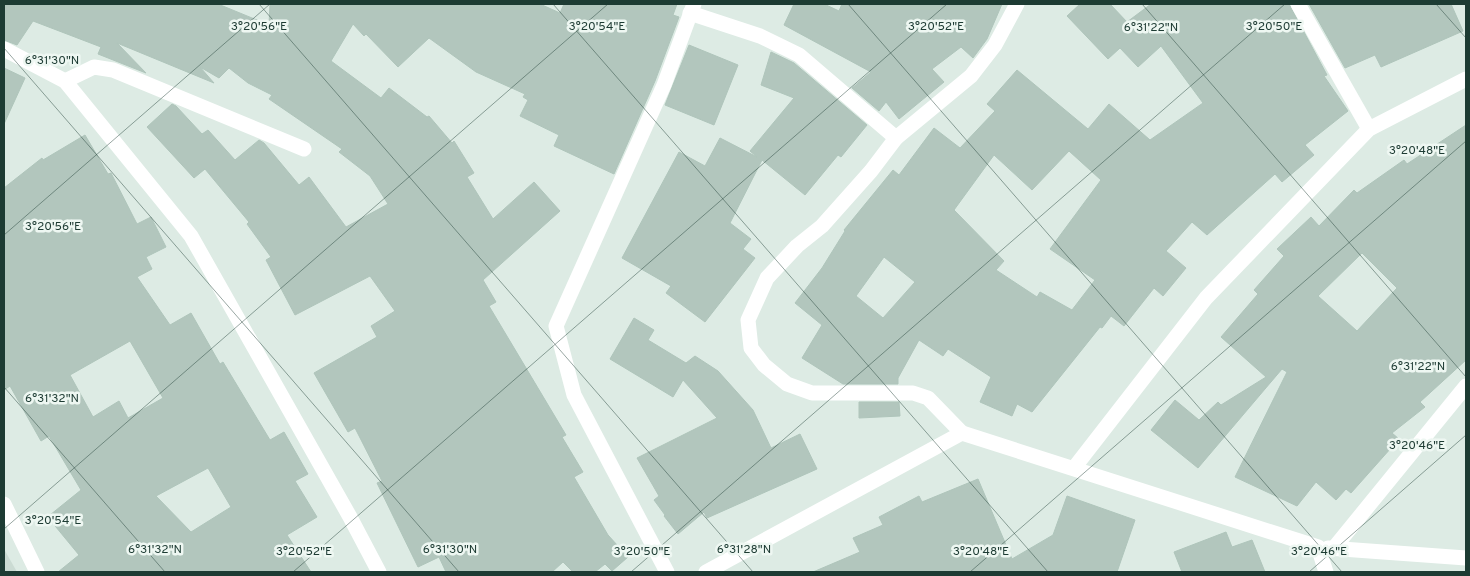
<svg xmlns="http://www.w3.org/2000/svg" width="1470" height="576" viewBox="0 0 1470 576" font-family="Overpass,sans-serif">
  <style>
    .built { fill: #cbdbd3 }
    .building { fill: #b2c6bd; stroke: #afc5bb; fill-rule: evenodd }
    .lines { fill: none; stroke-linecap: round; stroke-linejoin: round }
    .minor { stroke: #fff; stroke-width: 15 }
    .ticks { fill: none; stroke: #1d3b33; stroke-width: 1; stroke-opacity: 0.45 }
    .ticks-label { font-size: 12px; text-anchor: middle; fill: #1d3b33; stroke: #eef7f2; stroke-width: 5; stroke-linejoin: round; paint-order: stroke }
  </style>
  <rect width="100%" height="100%" fill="#ddebe4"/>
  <!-- built -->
  <polygon class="built" points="4,549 17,572 4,572"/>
  <!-- building -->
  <g class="building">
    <polygon points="4,4 218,4 269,25 270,4 540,4 560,13 564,4 677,4 673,15 679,17 655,81 614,174 554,146 559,135 520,116 528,100 523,97 525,94 476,72 429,38 398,67 366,34 364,36 353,24 331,61 381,98 389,88 427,117 429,116 452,143 454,141 474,173 467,177 493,219 534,182 560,211 483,280 496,302 489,306 566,435 562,437 583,472 574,477 608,535 628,557 612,571 605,564 595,572 573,572 563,562 552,572 446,572 439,557 418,567 377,483 382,481 355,428 348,432 314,373 377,337 371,326 395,311 370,276 295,315 266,260 271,257 247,224 249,222 205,169 194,178 147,127 172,104 176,106 202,134 208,130 235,160 259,140 264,143 299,185 309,177 346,227 388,204 370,176 339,152 342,149 269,99 272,95 248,83 229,68 219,78 200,67 214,83 117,43 146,73 98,54 101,47 33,21 17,45 4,40"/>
    <polygon points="794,4 824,4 839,11 842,4 1002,4 987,39 973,58 961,47 932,69 944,82 899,119 886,102 879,111 852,88 871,72 784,25"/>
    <path d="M1080,4h30l17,18 24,-18h138l38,71 -3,1 24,35 -43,34 9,10 -32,27 -7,-8 -68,61 -15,-13 -26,29 20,17 -23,28 -9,-8 -30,38 -13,-10 -9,12 -2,-1 -68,85 -15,-8 -5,12 -32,-14 11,-25 -43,-28 -5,7 -24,-16 -21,38v6h-55l-41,-26 20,-33 -27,-22 27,-35 23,-37 -1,-1 49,-60 6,5 35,-47 26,20 35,-37 -8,-7 30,-34 71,59 21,-25 41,36 53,-37 -42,-57 -23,21 -18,-19 -12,11 -41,-43zM1069,151l32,29 -51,69 45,31 -23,30 -32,-18 -3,5 -41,-27 8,-9 -50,-51 40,-55 38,35zM884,257l31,25 -32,36 -27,-22z"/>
    <polygon points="1309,4 1451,4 1463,31 1381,67 1375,55 1345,68"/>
    <polygon points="689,45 738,65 714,125 665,105"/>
    <polygon points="771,52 794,63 867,125 841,157 838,155 805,195 762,160 730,223 751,239 743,249 755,258 705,322 666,293 671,286 622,258 679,152 705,166 720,138 757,157 750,151 794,98 761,85"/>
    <polygon points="4,68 25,78 4,124"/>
    <path d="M1466,125v235l-46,42 5,5 -33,26 7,6 -48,54 -5,-4 -10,11 -20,-18 -19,24 -62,-29 52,-105 -5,-3 -84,99 -47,-38 24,-30 24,20 19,-18 3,3 45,-28 -45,-40 37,-43 -4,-4 30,-34 -7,-7 34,-32 8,9 35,-36 3,3 47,-33 3,4zM1362,253l35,35 -40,43 -39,-35z"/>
    <path d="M85,135l23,39 3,-1 26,51 14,-7 15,30 -20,10 6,12 -15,8 33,48 21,-12 29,51 3,-2 47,78 14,-8 24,42 -13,7 22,36 -30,18 24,37h-253l21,-17 -28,-34 2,-2 -3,-4 31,-25 -32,-54 -8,5 -31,-55 -6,4v-202l38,-30 1,2zM130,341l33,57 -35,20 -9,-17 -26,16 -23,-42zM208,468l23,39 -40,25 -35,-36z"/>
    <polygon points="634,318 654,330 648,340 686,363 695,356 718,371 753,410 771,448 800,434 817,469 707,518 704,512 678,534 664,516 665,515 654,500 659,496 637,458 717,418 683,380 673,397 610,359"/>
    <polygon points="859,402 899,402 900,416 859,418"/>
    <polygon points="978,479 1012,559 1053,535 1067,496 1135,520 1117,572 813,572 860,552 853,538 883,525 879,517 919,496 922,502"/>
    <polygon points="1226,532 1232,547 1252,540 1265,572 1182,572 1174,552"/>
  </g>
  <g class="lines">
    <!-- minor -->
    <g class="minor">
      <polyline points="1298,4 1369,129"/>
      <polyline points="690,13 760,36 799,55 896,138"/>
      <polyline points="4,49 65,81 191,236 350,517 379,572"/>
      <polyline points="65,81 94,67 113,70 304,149"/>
      <polyline points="962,433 928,398 913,393 812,393 787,384 764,365 751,348 748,320 767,278 797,246 822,226 871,171 896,138 971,76 995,45 1017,4"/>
      <polyline points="1074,468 1206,298 1369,129 1466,79"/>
      <polyline points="4,504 37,572"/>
      <polyline points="1328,548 1466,558"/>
      <polyline points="1334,548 1466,386"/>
      <polyline points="667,572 574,395 556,326 664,85 694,4"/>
      <polyline points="706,572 962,433 1318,547 1326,572"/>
    </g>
  </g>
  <!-- ticks -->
  <path class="ticks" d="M259,4l494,568M553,4l495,568M848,4l494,568M1142,4l324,373M1436,4l30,34M4,48l455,524M4,235l266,-231M4,387l161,185M4,529l604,-525M293,572l654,-568M631,572l654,-568M970,572l496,-431M1309,572l157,-137"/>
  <g class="ticks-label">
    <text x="259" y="30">3°20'56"E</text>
    <text x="597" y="30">3°20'54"E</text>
    <text x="936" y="30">3°20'52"E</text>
    <text x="1274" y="30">3°20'50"E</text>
    <text x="1151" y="31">6°31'22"N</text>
    <text x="52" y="64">6°31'30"N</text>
    <text x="1417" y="154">3°20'48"E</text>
    <text x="53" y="230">3°20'56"E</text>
    <text x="1418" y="370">6°31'22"N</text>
    <text x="52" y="402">6°31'32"N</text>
    <text x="1417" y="449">3°20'46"E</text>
    <text x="53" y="524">3°20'54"E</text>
    <text x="155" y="553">6°31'32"N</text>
    <text x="450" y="553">6°31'30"N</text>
    <text x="744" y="553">6°31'28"N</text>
    <text x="304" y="555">3°20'52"E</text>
    <text x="642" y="555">3°20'50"E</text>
    <text x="981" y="555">3°20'48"E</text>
    <text x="1319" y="555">3°20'46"E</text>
  </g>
  <!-- border -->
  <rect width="1470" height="576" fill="none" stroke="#1d3b33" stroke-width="10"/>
</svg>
